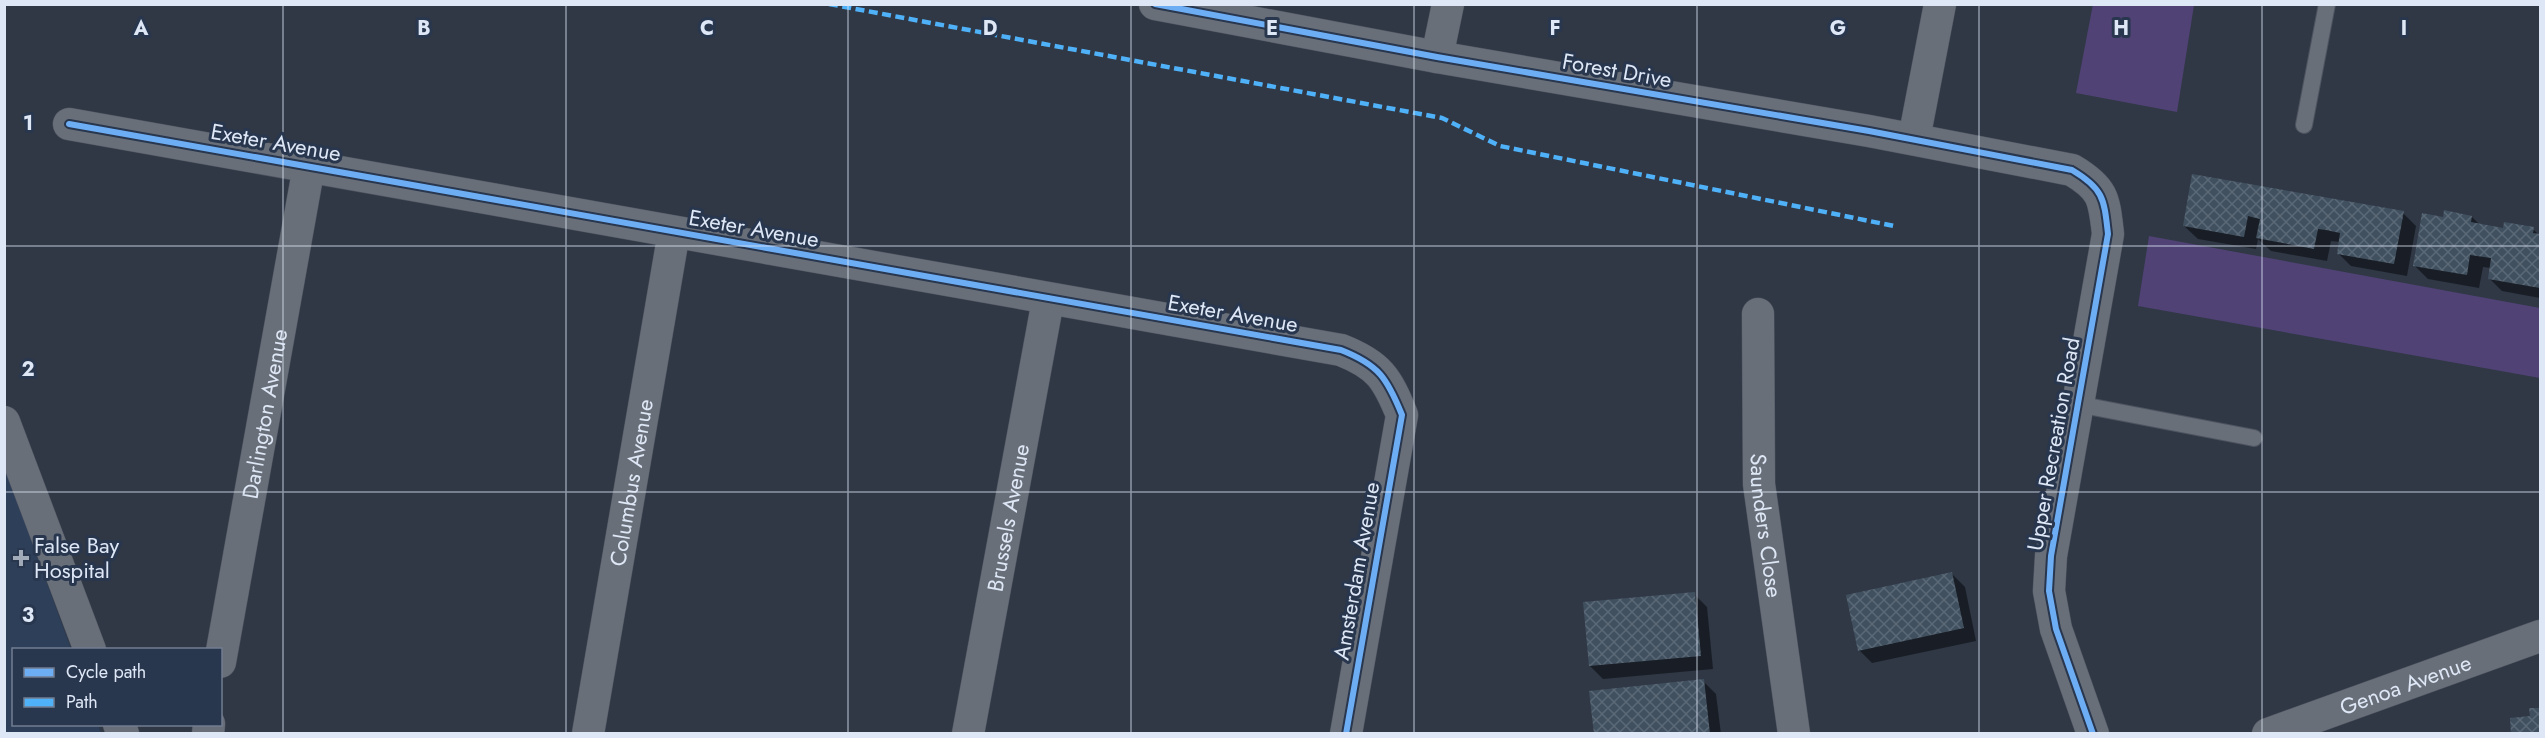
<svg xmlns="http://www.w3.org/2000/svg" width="2545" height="738" viewBox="0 0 2545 738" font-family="Jost,sans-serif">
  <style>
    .built { fill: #2e3f5a }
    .green { fill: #514275 }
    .shadow { fill: #0007 }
    .building { fill: url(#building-cross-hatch) }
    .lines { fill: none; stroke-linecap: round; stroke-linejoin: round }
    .service-casing { stroke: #4d5460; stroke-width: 18 }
    .minor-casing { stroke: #4d5460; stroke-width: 33 }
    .service { stroke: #696f79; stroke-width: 16 }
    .minor { stroke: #696f79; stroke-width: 32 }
    .quiet { stroke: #4fb1f8; stroke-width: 4.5; stroke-dasharray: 9 4.5; stroke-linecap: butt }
    .cycleway-casing { stroke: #28364e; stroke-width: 10 }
    .cycleway { stroke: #6dadf4; stroke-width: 6 }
    .grid { fill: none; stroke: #dee7f6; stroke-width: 1.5; stroke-opacity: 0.55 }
    .poi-dot { fill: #a1aab8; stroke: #28364e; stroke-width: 2 }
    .labels { text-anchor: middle; stroke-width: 6; stroke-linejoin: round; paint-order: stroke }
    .street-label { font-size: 22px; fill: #dee7f6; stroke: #28364e }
    .poi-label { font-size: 22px; fill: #dee7f6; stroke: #28364e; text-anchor: start }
    .grid-label { font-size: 20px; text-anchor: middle; font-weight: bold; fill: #dee7f6; stroke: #28364e; stroke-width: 6; stroke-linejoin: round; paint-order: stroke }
  </style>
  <defs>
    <pattern id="building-cross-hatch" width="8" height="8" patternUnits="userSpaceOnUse" patternTransform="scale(1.5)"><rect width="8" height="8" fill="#40505f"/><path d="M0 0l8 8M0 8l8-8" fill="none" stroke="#5b6977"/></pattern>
  </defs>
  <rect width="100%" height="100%" fill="#303846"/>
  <!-- built -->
  <polygon class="built" points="4,466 71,649 14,650 14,724 98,725 101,733 5,733"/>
  <!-- green -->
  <g class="green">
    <polygon points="2093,4 2194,5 2177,112 2076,93"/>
    <polygon points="2149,236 2540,308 2540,378 2138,306"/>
  </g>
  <!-- shadow -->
  <g class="shadow">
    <polygon points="2193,175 2403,213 2416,226 2407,276 2351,266 2338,253 2340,242 2331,241 2327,261 2271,251 2258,239 2256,249 2198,239 2184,226"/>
    <polygon points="2472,217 2480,225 2504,229 2533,229 2540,236 2540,298 2502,291 2489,278 2491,268 2483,267 2479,288 2428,279 2415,266 2444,219"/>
    <polygon points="1952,574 1965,587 1976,641 1872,663 1859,650"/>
    <polygon points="1694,594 1707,607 1713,669 1603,679 1590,666"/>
    <polygon points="1703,681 1716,694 1721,734 1595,734"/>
  </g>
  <!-- building -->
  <g class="building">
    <polygon points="2192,174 2404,211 2394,264 2337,254 2340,233 2326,230 2318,229 2314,249 2256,238 2260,219 2248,216 2244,237 2183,226"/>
    <polygon points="2444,210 2472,216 2471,222 2503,228 2504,222 2534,227 2533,233 2540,234 2540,288 2488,279 2491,258 2470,255 2467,275 2413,266 2422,213 2443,217"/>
    <polygon points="1952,572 1964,628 1858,651 1846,595"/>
    <polygon points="1695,592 1701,656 1589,666 1583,602"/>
    <polygon points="1704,679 1710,734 1594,734 1589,691"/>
    <polygon points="2529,708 2540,708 2540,734 2511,734 2510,718 2530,716"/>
  </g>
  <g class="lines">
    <!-- service casing -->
    <g class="service-casing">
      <g id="service">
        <polyline points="2304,125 2327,4"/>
        <polyline points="2077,404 2254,438"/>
      </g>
    </g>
    <!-- minor casing -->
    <g class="minor-casing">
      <g id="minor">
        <path d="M1155,4l282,53 432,74 203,39c32,19 32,29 36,64l-57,322 -2,35 7,38 37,105"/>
        <polyline points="1437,57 1448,4"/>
        <path d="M69,124l1272,226c38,15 46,28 61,65l-56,319"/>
        <polyline points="1914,139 1940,4"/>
        <path id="s1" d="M1758,314l1,170 35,250"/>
        <polyline points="4,422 90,650"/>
        <path id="s2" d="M220,662l89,-496"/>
        <polyline points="119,724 123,734"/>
        <polyline points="208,734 209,724"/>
        <path id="s3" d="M588,734l86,-502"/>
        <path id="s4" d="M968,734l80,-434"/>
        <path id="s5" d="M2268,734l272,-98"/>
      </g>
    </g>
    <!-- service -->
    <use href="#service" class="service"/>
    <!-- minor -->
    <use href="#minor" class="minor"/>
    <!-- quiet -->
    <polyline class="quiet" points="829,4 1442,118 1500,146 1894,226"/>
    <!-- cycleway casing -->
    <g class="cycleway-casing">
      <g id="cycleway">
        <path d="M1155,4l282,53 432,74 203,39c32,19 32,29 36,64l-57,322 -2,35 7,38 37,105"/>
        <path d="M69,124l1272,226c38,15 46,28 61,65l-56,319"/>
      </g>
    </g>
    <!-- cycleway -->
    <use href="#cycleway" class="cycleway"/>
  </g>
  <!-- grid -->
  <path class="grid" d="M283,4v730M566,4v730M848,4v730M1131,4v730M1414,4v730M1697,4v730M1979,4v730M2262,4v730M4,246h2536M4,492h2536"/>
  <!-- markers -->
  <path class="poi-dot" d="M18 549h6v6h6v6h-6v6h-6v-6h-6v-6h6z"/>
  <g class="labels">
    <!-- street labels -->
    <g class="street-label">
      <text transform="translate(1617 70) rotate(10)" y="8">Forest Drive</text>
      <text transform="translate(276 142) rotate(10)" y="8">Exeter Avenue</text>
      <text transform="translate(754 228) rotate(10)" y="8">Exeter Avenue</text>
      <text transform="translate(1233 313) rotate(10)" y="8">Exeter Avenue</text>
      <text dy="8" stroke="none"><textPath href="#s2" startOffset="252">Darlington Avenue</textPath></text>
      <text transform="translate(2053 444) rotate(-80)" y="8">Upper Recreation Road</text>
      <text dy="8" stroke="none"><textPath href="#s3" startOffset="255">Columbus Avenue</textPath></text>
      <text dy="8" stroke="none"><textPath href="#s4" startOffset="220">Brussels Avenue</textPath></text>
      <text dy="8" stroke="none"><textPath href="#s1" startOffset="212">Saunders Close</textPath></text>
      <text transform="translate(1356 571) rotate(-80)" y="8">Amsterdam Avenue</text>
      <text dy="8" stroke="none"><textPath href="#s5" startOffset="146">Genoa Avenue</textPath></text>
    </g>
    <!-- poi labels -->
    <g class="poi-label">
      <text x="34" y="553">False Bay<tspan x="34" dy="25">Hospital</tspan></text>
    </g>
  </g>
  <g class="grid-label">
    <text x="141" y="35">A</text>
    <text x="424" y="35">B</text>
    <text x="707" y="35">C</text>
    <text x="990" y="35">D</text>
    <text x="1272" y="35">E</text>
    <text x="1555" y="35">F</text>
    <text x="1838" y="35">G</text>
    <text x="2121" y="35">H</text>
    <text x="2404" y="35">I</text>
    <text x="28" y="130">1</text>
    <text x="28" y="376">2</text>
    <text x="28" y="622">3</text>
  </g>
  <!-- border -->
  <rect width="2545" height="738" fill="none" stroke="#dee7f6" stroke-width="12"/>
  <!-- legend -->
  <rect x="12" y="648" width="210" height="78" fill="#28364e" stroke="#717d91" stroke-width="1.5"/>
  <rect x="24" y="668" width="30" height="9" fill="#6dadf4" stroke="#717d91" stroke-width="1.5"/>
  <text x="66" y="678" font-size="18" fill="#dee7f6">Cycle path</text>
  <rect x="24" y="698" width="30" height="9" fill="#4fb1f8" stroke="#717d91" stroke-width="1.5"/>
  <text x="66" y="708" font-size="18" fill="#dee7f6">Path</text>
</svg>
